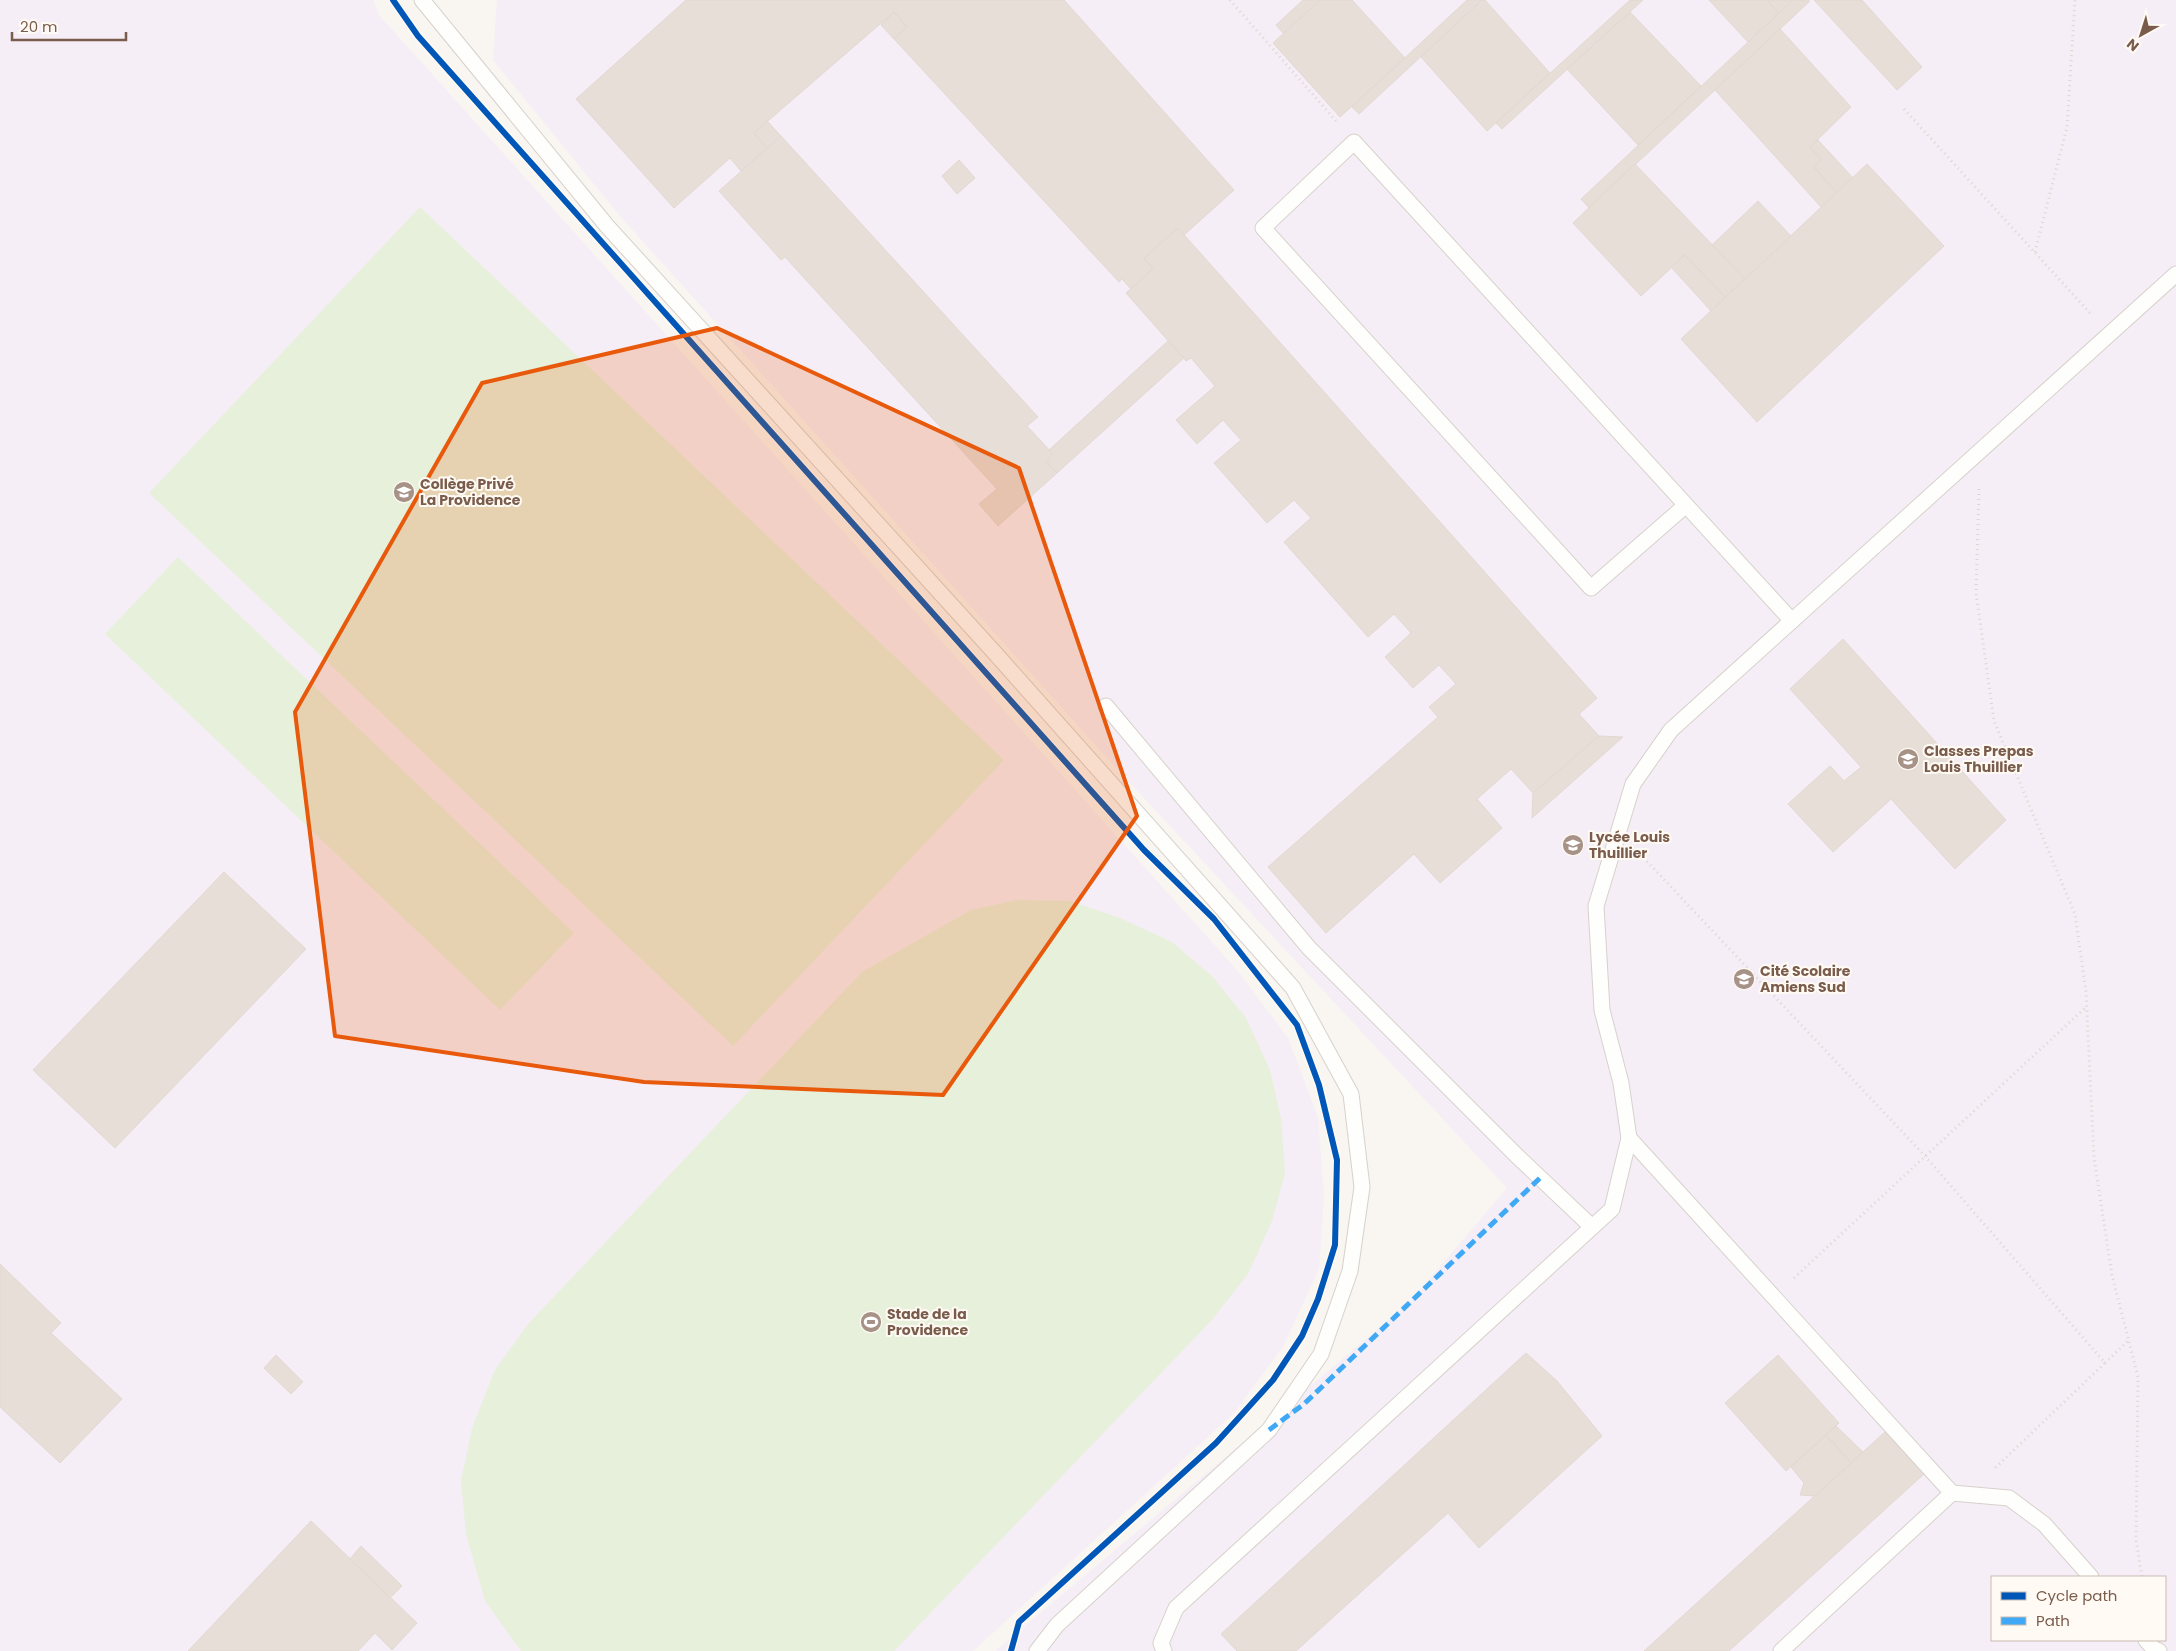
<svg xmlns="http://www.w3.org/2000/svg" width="2176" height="1651" viewBox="0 0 2176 1651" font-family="Poppins,sans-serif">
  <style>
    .education { fill: #f6eef6; fill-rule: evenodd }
    .green { fill: #e7f0db }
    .building { fill: #e6ded7; stroke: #e2d8d2 }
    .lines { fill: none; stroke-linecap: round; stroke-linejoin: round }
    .service-casing { stroke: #d7d1cb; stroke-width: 17 }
    .path { stroke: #dcd5d0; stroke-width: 3; stroke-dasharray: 1 4; stroke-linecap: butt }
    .service { stroke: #fefefd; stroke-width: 15 }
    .quiet { stroke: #3fa9f5; stroke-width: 5; stroke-dasharray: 10 5; stroke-linecap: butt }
    .cycleway-casing { stroke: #fffaf3; stroke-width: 9 }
    .cycleway { stroke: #0057b8; stroke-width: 6 }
    .marked { fill: #e8590c; fill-opacity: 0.2; stroke: #e8590c; stroke-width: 4; stroke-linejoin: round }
    .labels { text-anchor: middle; stroke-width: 4; stroke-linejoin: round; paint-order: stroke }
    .poi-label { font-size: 14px; font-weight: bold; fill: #7a5c4d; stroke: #fffaf3; text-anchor: start }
  </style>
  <rect width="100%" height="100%" fill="#f9f5f0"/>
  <!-- education -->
  <g class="education">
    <polygon points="0,0 373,0 379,15 1237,970 1288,1038 1318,1117 1324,1197 1319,1269 1283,1347 1233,1414 973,1651 0,1651"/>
    <path d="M497,0h1679v1651h-1181l415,-349 97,-114 -390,-419 -497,-553 -127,-156zM1992,1577h173v63h-173z"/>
  </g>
  <!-- green -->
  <g class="green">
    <polygon points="420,207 1004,760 733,1046 149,493"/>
    <polygon points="178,557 574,933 500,1010 105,634"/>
    <polygon points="1017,900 1070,901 1120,918 1172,942 1213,977 1246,1018 1270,1070 1281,1118 1285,1173 1272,1221 1248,1274 1211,1321 894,1651 521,1651 485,1601 466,1534 461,1481 472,1428 495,1370 528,1324 862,972 971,910"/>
  </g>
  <!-- building -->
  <g class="building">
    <polygon points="686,0 1064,0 1234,190 1184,235 1178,228 1144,258 1153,269 1131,289 1122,279 1119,282 894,39 907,27 894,12 754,133 767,148 741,171 730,158 674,208 576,99"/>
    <polygon points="1303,0 1320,0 1284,34 1276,25"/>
    <polygon points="1320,0 1352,0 1405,58 1340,117 1273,43"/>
    <polygon points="1467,0 1482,0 1359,114 1352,107"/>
    <polygon points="1482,0 1485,0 1550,73 1487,131 1421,57"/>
    <polygon points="1630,0 1643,0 1502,129 1496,123"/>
    <polygon points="1709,0 1767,0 1779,13 1748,42"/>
    <polygon points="1767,0 1793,0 1779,13"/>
    <polygon points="1793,0 1810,1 1589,208 1581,199"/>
    <polygon points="1814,0 1862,0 1922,67 1897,90"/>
    <polygon points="894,12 907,27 894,39 881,25"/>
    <polygon points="1630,12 1701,86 1638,145 1567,69"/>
    <polygon points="1780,29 1851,107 1810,147 1821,159 1814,167 1837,193 1821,207 1715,90"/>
    <polygon points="767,121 781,136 767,148 754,133"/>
    <polygon points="781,136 1038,417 1027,426 1053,454 1046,461 1057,473 998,526 979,504 997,489 785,257 781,260 719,191"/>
    <polygon points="1818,140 1853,178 1837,193 1814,167 1821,159 1810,147"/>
    <polygon points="959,160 975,178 957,194 942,176"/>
    <polygon points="1635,164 1745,279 1725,297 1685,255 1641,296 1573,223"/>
    <polygon points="1867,164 1944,246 1757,422 1681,339"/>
    <polygon points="1758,201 1791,236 1745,279 1712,245"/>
    <polygon points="1178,228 1597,698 1579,714 1599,736 1533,793 1511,769 1477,799 1502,828 1440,883 1414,854 1326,933 1268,867 1438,717 1429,707 1456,684 1439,665 1413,688 1385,657 1411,633 1394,614 1368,637 1284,542 1311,518 1294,500 1267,523 1214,463 1241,440 1223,420 1197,444 1176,420 1215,386 1191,358 1186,361 1126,293 1153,269 1144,258"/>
    <polygon points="1685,255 1725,297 1711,311 1671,267"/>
    <polygon points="1168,341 1184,358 1057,473 1046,461 1053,454 1049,450"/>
    <polygon points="1843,639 2006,820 1955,869 1891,799 1833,852 1788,804 1830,766 1844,781 1861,767 1790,689"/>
    <polygon points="1599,736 1623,737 1532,818 1533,793"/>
    <polygon points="224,872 306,949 115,1148 33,1070"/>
    <polygon points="0,1264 61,1323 51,1333 122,1399 60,1463 0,1407"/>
    <polygon points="1526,1353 1557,1381 1602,1436 1479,1548 1448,1513 1296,1651 1237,1651 1221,1634"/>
    <polygon points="276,1355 303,1382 291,1394 264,1368"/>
    <polygon points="1778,1355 1839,1423 1786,1471 1725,1403"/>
    <polygon points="1836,1426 1863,1452 1851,1463 1826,1435"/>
    <polygon points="1886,1431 1924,1474 1729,1651 1644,1651"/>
    <polygon points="1826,1435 1851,1463 1815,1496 1800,1495 1804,1483 1791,1467"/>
    <polygon points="311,1521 417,1623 392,1650 375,1633 358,1651 188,1651"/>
    <polygon points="361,1546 402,1586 390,1598 350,1559"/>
  </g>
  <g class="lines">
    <!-- service casing -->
    <g class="service-casing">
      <g id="service">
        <polyline points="422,0 607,226 994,652 1293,988 1351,1094 1362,1187 1350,1271 1321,1354 1269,1430 1057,1625 1037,1651"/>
        <polyline points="1686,505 1591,588 1263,228 1354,142 1792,621"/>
        <polyline points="1106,706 1309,948 1517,1156 1592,1227"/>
        <polyline points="1629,1138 1952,1493 1781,1651"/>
        <polyline points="1952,1493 2009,1498 2044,1524 2091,1577"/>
        <polyline points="2146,1640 2154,1649 2159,1651"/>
        <polyline points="1164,1651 1161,1643 1176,1608 1612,1209 1629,1138 1621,1083 1602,1010 1596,906 1633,784 1671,730 2176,274"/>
      </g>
    </g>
    <!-- path -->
    <g class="path">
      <polyline points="1230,0 1336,121"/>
      <polyline points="1904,109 2090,313"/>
      <polyline points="2035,252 2067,127 2075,0"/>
      <polyline points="1979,489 1976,593 1994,721 2075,914 2086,992 2094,1158 2112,1275 2138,1377 2136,1540 2142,1577"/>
      <polyline points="1640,854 1925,1156 2105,1363 1995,1468"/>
      <polyline points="1794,1278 2086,1007"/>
      <polyline points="2105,1363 2129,1340"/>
    </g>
    <!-- service -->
    <use href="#service" class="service"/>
    <!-- quiet -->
    <polyline class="quiet" points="1269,1430 1304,1404 1541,1177"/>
    <!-- cycleway casing -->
    <g class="cycleway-casing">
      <polyline id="cycleway" points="393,0 418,36 1144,850 1214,919 1297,1025 1319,1085 1337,1160 1335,1245 1318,1299 1302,1336 1273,1380 1216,1443 1019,1622 1011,1651"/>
    </g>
    <!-- cycleway -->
    <use href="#cycleway" class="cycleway"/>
  </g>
  <!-- marked area -->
  <path class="marked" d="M717,328l302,140 118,348 -194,279 -299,-13 -309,-46 -40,-324 187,-329z"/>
  <!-- icons -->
  <defs>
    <g id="school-disc" transform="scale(1.125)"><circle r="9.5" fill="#a69286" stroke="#fffaf3"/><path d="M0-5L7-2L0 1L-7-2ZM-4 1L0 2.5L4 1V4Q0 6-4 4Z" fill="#fff"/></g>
    <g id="university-disc" transform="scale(1.125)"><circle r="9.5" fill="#a69286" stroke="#fffaf3"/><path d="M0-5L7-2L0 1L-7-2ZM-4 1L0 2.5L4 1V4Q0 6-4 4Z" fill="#fff"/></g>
    <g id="stadium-disc" transform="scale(1.125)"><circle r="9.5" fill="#a69286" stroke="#fffaf3"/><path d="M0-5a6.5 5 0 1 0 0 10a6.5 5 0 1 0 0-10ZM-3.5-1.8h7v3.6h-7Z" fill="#fff"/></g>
  </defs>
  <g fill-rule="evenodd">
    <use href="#school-disc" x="404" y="492"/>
    <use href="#university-disc" x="1908" y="759"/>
    <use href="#school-disc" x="1573" y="845"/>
    <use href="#school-disc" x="1744" y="979"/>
    <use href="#stadium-disc" x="871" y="1322"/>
  </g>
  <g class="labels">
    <!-- poi labels -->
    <g class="poi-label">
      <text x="420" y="489">Collège Privé<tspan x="420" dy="16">La Providence</tspan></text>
      <text x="1924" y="756">Classes Prepas<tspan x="1924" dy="16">Louis Thuillier</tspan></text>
      <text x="1589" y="842">Lycée Louis<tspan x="1589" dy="16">Thuillier</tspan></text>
      <text x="1760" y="976">Cité Scolaire<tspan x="1760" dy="16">Amiens Sud</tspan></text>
      <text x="887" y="1319">Stade de la<tspan x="887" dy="16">Providence</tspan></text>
    </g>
  </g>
  <!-- legend -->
  <rect x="1991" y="1576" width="175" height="65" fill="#fffaf3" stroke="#cabbb1"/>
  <rect x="2001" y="1592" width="25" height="8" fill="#0057b8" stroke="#cabbb1"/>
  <text x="2036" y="1601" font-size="15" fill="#7a5c4d">Cycle path</text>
  <rect x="2001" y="1617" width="25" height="8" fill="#3fa9f5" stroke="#cabbb1"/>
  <text x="2036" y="1626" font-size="15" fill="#7a5c4d">Path</text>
  <!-- north arrow -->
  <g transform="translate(2141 35) rotate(219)" stroke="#fffaf3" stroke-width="4" paint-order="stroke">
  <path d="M0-4L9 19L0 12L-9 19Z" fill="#7a5c4d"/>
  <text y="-8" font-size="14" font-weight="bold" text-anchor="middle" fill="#7a5c4d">N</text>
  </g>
  <!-- scale -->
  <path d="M12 32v8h114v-8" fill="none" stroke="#7a5c4d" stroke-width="2.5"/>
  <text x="20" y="32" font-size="15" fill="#7a5c4d" stroke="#fffaf3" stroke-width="4" paint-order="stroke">20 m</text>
</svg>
